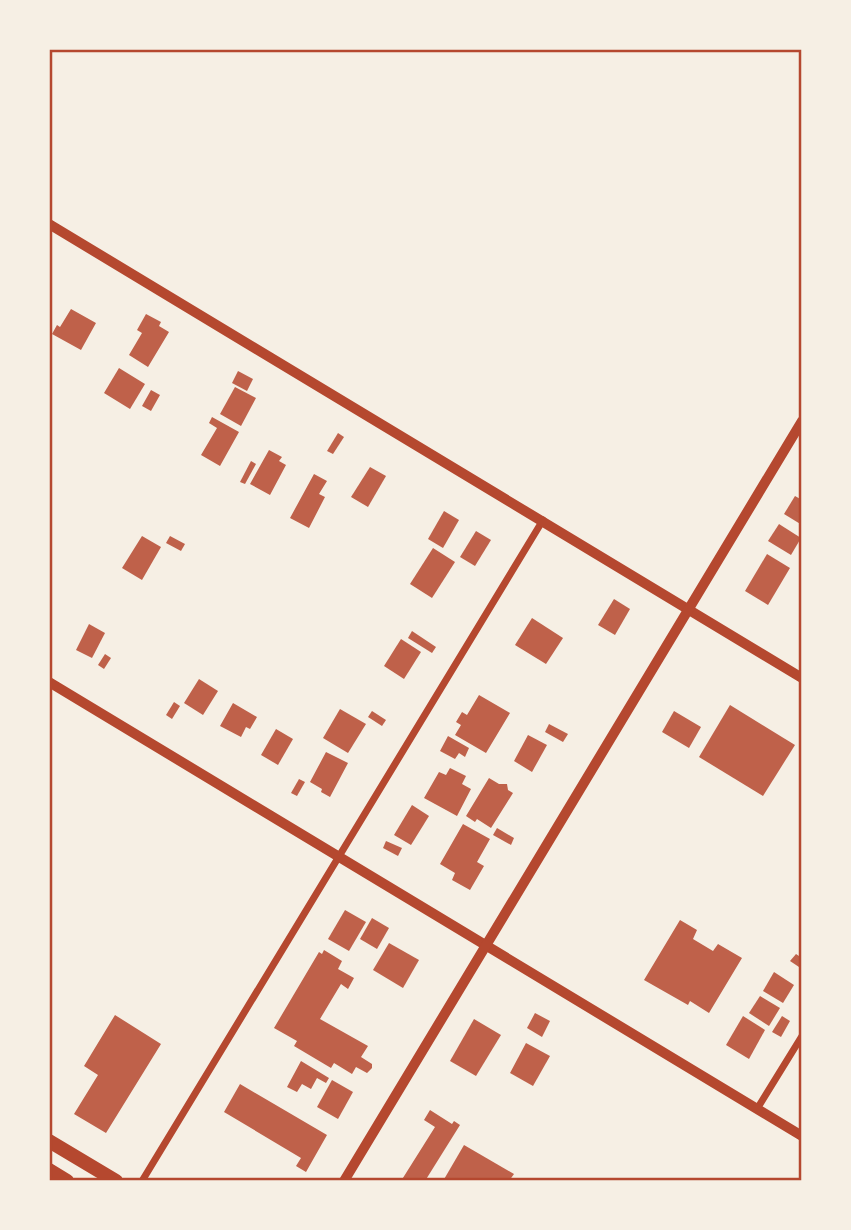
<svg xmlns="http://www.w3.org/2000/svg" width="851" height="1230" viewBox="0 0 851 1230" font-family="Barlow,sans-serif">
  <style>
    .building { fill: #bf614a }
    .lines { fill: none; stroke-linecap: round; stroke-linejoin: round }
    .minor { stroke: #b5482f; stroke-width: 7 }
    .tertiary { stroke: #b5482f; stroke-width: 10 }
    .trunk { stroke: #b5482f; stroke-width: 14 }
    .neatline { fill: none; stroke: #b5482f; stroke-width: 2.5 }
  </style>
  <rect width="100%" height="100%" fill="#f6efe4"/>
  <!-- building -->
  <g class="building">
    <polygon points="71,309 96,323 81,350 52,334 57,325 60,327"/>
    <polygon points="146,314 161,322 159,326 169,332 148,367 129,355 142,333 137,330"/>
    <polygon points="119,368 145,384 130,409 104,393"/>
    <polygon points="238,371 253,379 247,391 232,383"/>
    <polygon points="235,387 256,398 241,426 220,414"/>
    <polygon points="151,390 160,395 151,411 142,406"/>
    <polygon points="212,417 239,432 220,466 201,455 217,428 209,423"/>
    <polygon points="338,433 344,437 333,454 327,451"/>
    <polygon points="269,450 282,457 279,461 286,465 270,495 250,484"/>
    <polygon points="251,461 256,464 245,484 240,482"/>
    <polygon points="370,467 386,476 368,507 351,497"/>
    <polygon points="314,474 327,481 319,494 325,497 309,528 290,518"/>
    <polygon points="795,496 802,500 802,525 784,514"/>
    <polygon points="444,511 459,520 443,548 428,539"/>
    <polygon points="779,524 801,538 791,555 768,541"/>
    <polygon points="476,531 491,540 475,566 460,557"/>
    <polygon points="142,536 161,547 142,580 122,568"/>
    <polygon points="170,536 185,544 181,551 166,543"/>
    <polygon points="433,548 455,562 432,598 410,584"/>
    <polygon points="767,554 790,568 768,605 745,591"/>
    <polygon points="614,599 630,609 615,635 598,625"/>
    <polygon points="532,618 563,638 546,664 515,645"/>
    <polygon points="89,624 105,633 92,658 76,650"/>
    <polygon points="412,631 436,647 432,653 408,638"/>
    <polygon points="401,639 421,652 404,679 384,666"/>
    <polygon points="105,654 111,658 104,669 98,665"/>
    <polygon points="199,679 218,691 203,715 184,703"/>
    <polygon points="479,695 510,713 486,753 455,735 461,725 456,722 462,712 467,715"/>
    <polygon points="174,702 180,706 172,719 166,715"/>
    <polygon points="233,703 257,717 250,729 246,727 241,737 220,726"/>
    <polygon points="730,705 795,745 763,796 699,757"/>
    <polygon points="340,709 366,724 348,753 323,738"/>
    <polygon points="372,711 386,720 382,726 368,717"/>
    <polygon points="674,711 701,727 689,748 662,732"/>
    <polygon points="549,724 568,734 563,742 545,732"/>
    <polygon points="276,729 293,739 278,765 261,755"/>
    <polygon points="528,735 547,745 532,772 514,761"/>
    <polygon points="448,736 469,748 465,757 459,753 455,759 440,751"/>
    <polygon points="326,752 348,763 330,797 321,792 322,789 310,782"/>
    <polygon points="450,768 466,776 462,784 471,789 457,816 424,798 439,772 446,775"/>
    <polygon points="489,778 499,784 507,784 508,790 513,793 491,828 477,819 475,822 466,816"/>
    <polygon points="299,779 305,782 297,796 291,793"/>
    <polygon points="412,805 429,816 411,845 394,835"/>
    <polygon points="463,824 490,839 477,862 484,866 470,890 452,880 455,873 440,864"/>
    <polygon points="497,828 514,838 511,845 493,835"/>
    <polygon points="386,841 402,848 398,856 383,848"/>
    <polygon points="345,910 366,922 349,951 328,939"/>
    <polygon points="372,918 389,928 377,949 360,939"/>
    <polygon points="680,920 697,930 693,939 713,951 718,944 742,958 709,1013 690,1001 688,1005 644,980"/>
    <polygon points="389,943 419,960 403,988 373,970"/>
    <polygon points="324,950 342,961 338,969 354,978 348,989 341,984 320,1019 368,1046 361,1057 372,1064 372,1068 367,1073 356,1067 352,1074 334,1063 331,1068 294,1046 297,1041 274,1028 319,952 322,954"/>
    <polygon points="796,954 802,958 802,969 790,961"/>
    <polygon points="774,972 794,985 783,1003 763,991"/>
    <polygon points="760,996 780,1008 769,1026 749,1013"/>
    <polygon points="535,1013 550,1021 542,1037 527,1028"/>
    <polygon points="115,1015 161,1044 106,1133 74,1114 98,1075 84,1066"/>
    <polygon points="743,1016 765,1030 749,1059 726,1045"/>
    <polygon points="782,1016 790,1021 781,1037 772,1032"/>
    <polygon points="474,1019 501,1035 476,1076 450,1061"/>
    <polygon points="526,1043 550,1056 533,1086 510,1073"/>
    <polygon points="301,1061 329,1078 326,1083 317,1078 311,1089 302,1084 297,1092 287,1087"/>
    <polygon points="332,1080 353,1092 338,1119 317,1107"/>
    <polygon points="240,1084 327,1135 306,1172 296,1166 301,1158 224,1112"/>
    <polygon points="430,1110 452,1124 454,1121 460,1125 425,1181 401,1181 435,1127 424,1120"/>
    <polygon points="464,1145 514,1174 509,1181 443,1181"/>
  </g>
  <g class="lines">
    <!-- minor -->
    <g class="minor">
      <polyline points="757,1109 802,1036"/>
      <polyline points="142,1181 543,520"/>
    </g>
    <!-- tertiary -->
    <g class="tertiary">
      <polyline points="49,224 802,678"/>
      <polyline points="49,682 802,1136"/>
      <polyline points="344,1181 802,421"/>
    </g>
    <!-- trunk -->
    <g class="trunk">
      <polyline points="49,1141 116,1181"/>
      <polyline points="49,1170 67,1181"/>
    </g>
  </g>
  <!-- border -->
  <rect width="851" height="1230" fill="none" stroke="#f6efe4" stroke-width="102"/>
  <rect x="51" y="51" width="749" height="1128" class="neatline"/>
</svg>
